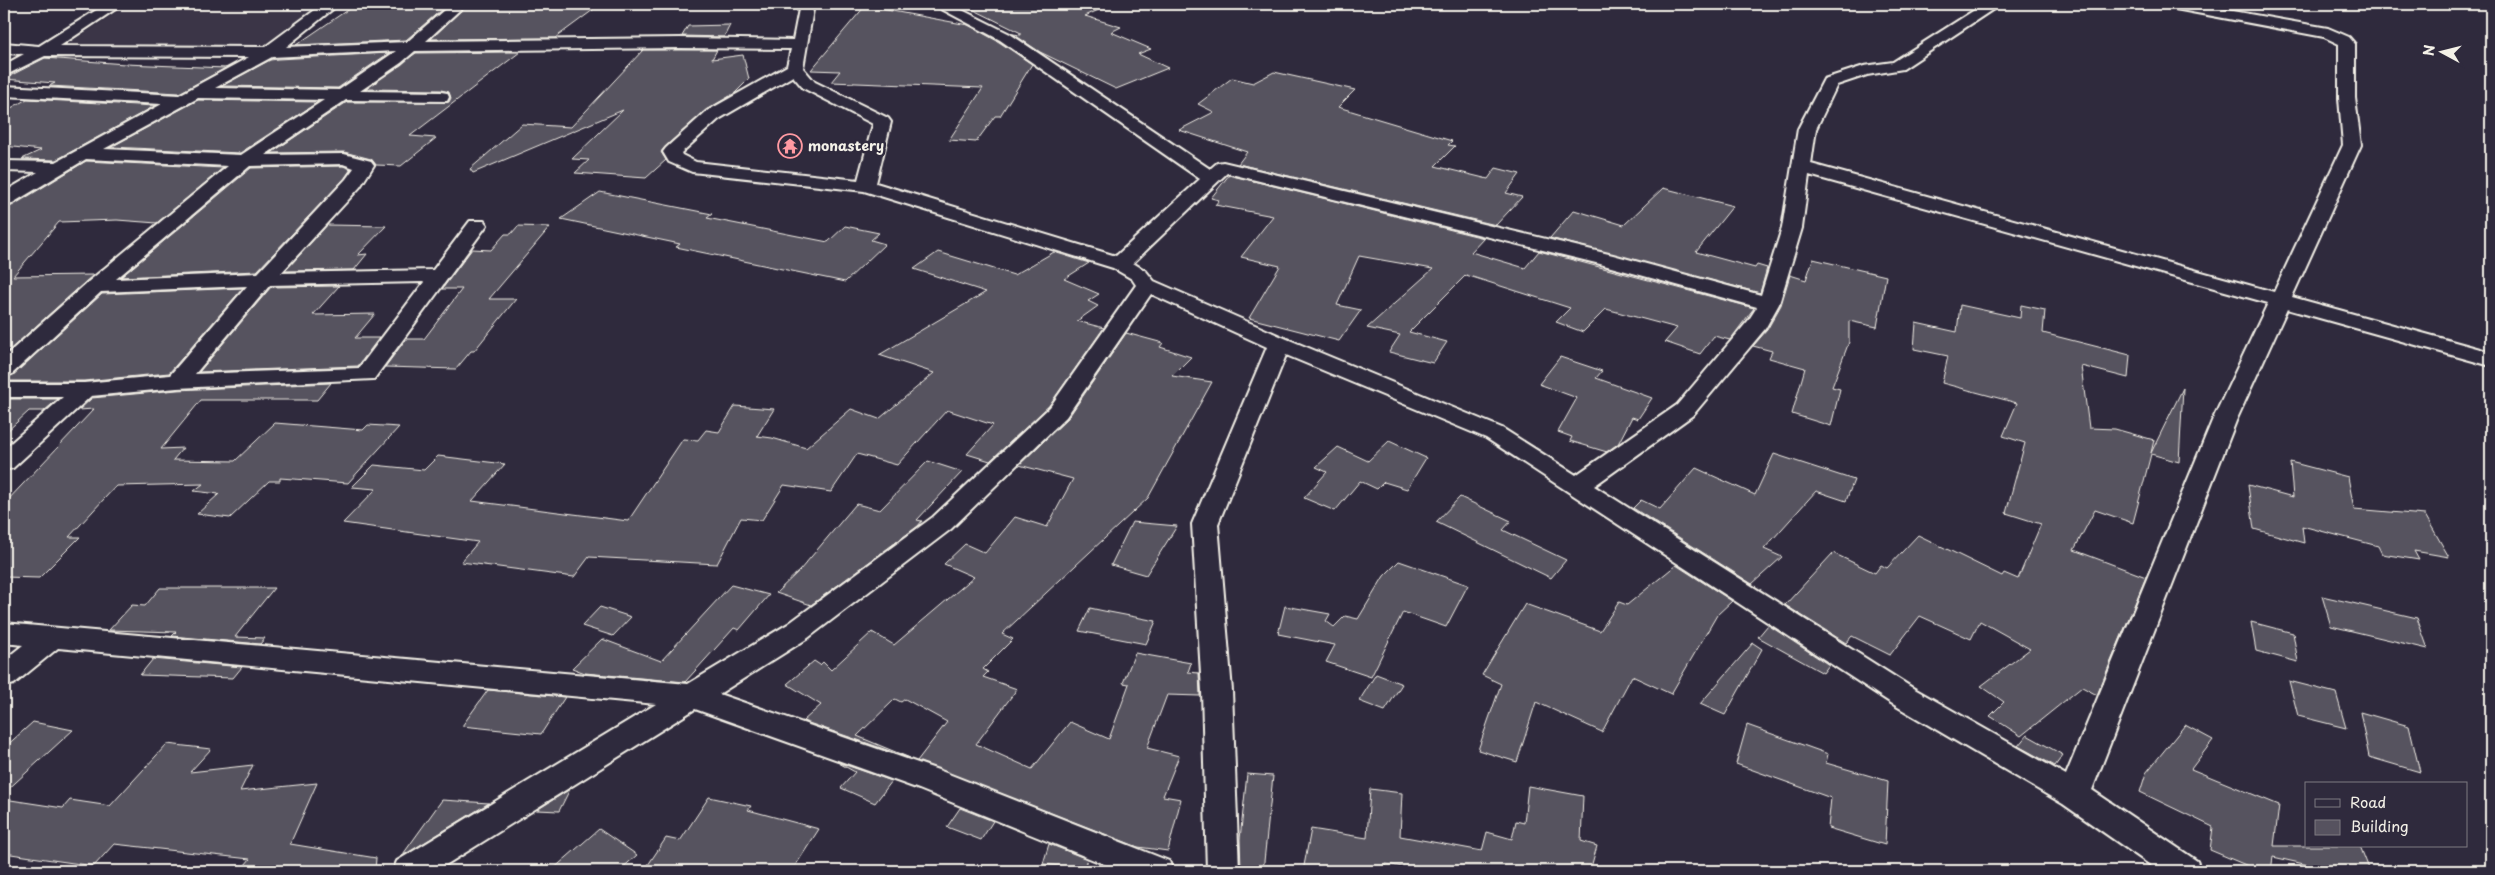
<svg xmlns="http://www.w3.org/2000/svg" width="2495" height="875" viewBox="0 0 2495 875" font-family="'Playpen Sans',sans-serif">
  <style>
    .built { fill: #3b3647 }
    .building { fill: #56525f; stroke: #f4f1e8 }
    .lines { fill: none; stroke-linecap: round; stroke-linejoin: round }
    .street-casing { stroke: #f4f1e8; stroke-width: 4 }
    .street { fill: #2f2a3d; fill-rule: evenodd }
    .labels { text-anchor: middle; stroke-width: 5; stroke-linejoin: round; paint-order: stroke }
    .far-poi-label { font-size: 14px; font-weight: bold; fill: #f4f1e8; stroke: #2f2a3d; text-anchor: start }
  </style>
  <rect width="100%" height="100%" fill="#2f2a3d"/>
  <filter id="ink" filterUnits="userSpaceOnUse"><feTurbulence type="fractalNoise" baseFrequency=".02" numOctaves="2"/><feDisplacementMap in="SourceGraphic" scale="10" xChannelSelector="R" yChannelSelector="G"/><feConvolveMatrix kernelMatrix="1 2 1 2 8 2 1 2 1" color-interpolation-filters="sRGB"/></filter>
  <g filter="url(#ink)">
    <!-- built -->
    <polygon class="built" points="129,4 320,4 258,53 62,48"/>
    <!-- building -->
    <g class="building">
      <polygon points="356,4 448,4 406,40 296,45"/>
      <polygon points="468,4 582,4 575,8 593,10 555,38 431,39"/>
      <polygon points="962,4 1112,4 1085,16 1121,27 1111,32 1151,49 1138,54 1168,68 1116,89 1040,52 1013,34 1021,35 1021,33"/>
      <polygon points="865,6 968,25 999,42 1032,64 1000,116 995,116 976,142 949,140 983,88 831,82 840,71 811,70"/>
      <polygon points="730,25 724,37 682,36 688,26"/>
      <polygon points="643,50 717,50 712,59 743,55 749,79 735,93 706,110 665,147 661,152 666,160 646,178 575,173 589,160 572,159 623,110 473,173 470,169 522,124 571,127"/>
      <polygon points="520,52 410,136 436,138 401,166 376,165 371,159 344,152 271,153 347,102 449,102 451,98 449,92 441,90 366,89 416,53"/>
      <polygon points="389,53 338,88 222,86 270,60 278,59"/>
      <polygon points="45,58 125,64 226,68 179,93 49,86 55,83 4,79"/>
      <polygon points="1274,72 1355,90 1338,107 1452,141 1448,145 1455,146 1435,166 1488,179 1496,168 1520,174 1506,193 1522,197 1496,225 1238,164 1247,152 1179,130 1214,112 1198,104 1232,78 1253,83"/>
      <polygon points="27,99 155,106 56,160 22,159 41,150 4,146 4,112"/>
      <polygon points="198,100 318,102 240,153 111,147"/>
      <polygon points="86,161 223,168 157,223 117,220 59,222 13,276 93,275 4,355 4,208 12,206"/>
      <polygon points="343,166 351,169 345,178 257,271 121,277 251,168"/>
      <polygon points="1229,175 1484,238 1471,252 1525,268 1539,251 1754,308 1730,340 1714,336 1700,354 1665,342 1677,328 1606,309 1583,332 1556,322 1570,308 1466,275 1409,332 1447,342 1433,363 1389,352 1400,335 1367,328 1433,269 1359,256 1337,305 1361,310 1339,341 1249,318 1280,266 1241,257 1273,216 1215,205 1219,200 1211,198"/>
      <polygon points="1663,188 1733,206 1696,252 1755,268 1757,265 1767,268 1760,293 1550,238 1574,210 1624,225"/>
      <polygon points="600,192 712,214 707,218 828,242 845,226 879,233 871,240 885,244 845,282 676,247 680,244 561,219"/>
      <polygon points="327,225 386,226 358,255 367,254 354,270 285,271"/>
      <polygon points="518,226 550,227 489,299 516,299 474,351 471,351 456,369 385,367 406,339 424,339 462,289 442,289 472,249 491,250 505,234 511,234"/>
      <polygon points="938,252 1014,275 1054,252 1089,263 1064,279 1099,294 1088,301 1098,306 1077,321 1104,328 1049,406 990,461 967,454 993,425 947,410 897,465 857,454 831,492 784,485 762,520 741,518 717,564 589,557 574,577 461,562 478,542 343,523 376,489 352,487 374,465 424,470 438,456 505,464 472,501 628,521 683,439 698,440 706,430 719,432 735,406 774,409 757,436 772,438 806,448 851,409 879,419 934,373 879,355 986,292 914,269"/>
      <polygon points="1813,259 1886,276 1877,327 1849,321 1849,342 1832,387 1840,389 1831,426 1792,414 1805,368 1769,358 1772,351 1753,346 1767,330 1781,305 1790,275 1806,280"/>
      <polygon points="339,286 313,315 375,314 355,338 379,338 358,366 199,372 271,287"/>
      <polygon points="243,288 169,373 84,381 4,381 4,378 13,375 102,294"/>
      <polygon points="1960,305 2020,318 2021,305 2045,310 2043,333 2130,355 2128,378 2081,366 2089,428 2115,429 2154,440 2151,453 2183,388 2179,462 2151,454 2133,523 2095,510 2074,550 2146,577 2097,695 2082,687 2021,736 1990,716 2004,702 1981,686 2030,649 1980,621 1971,639 1920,616 1890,655 1852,636 1846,643 1785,605 1833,553 1875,573 1881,565 1887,568 1918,535 2002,576 2004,573 2018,579 2041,524 2006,513 2025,443 2003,436 2017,403 1942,383 1948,356 1914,349 1916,323 1957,332"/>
      <polygon points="1126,333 1163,343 1160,347 1191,357 1172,376 1212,382 1148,498 1002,634 1013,639 983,669 988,672 983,677 1017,689 976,744 1032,769 1070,722 1109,739 1129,684 1123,683 1135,653 1191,663 1188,672 1199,673 1200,696 1167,695 1147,748 1179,756 1163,796 1181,799 1168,851 1138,847 917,761 947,722 905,699 901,702 895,699 857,736 910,758 803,721 821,705 787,684 814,661 820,665 823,662 831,670 872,632 894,645 974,577 944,564 965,544 985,553 1015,517 1047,527 1073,479 1019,465 1068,418"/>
      <polygon points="1560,357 1602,371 1596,378 1652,398 1638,419 1632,417 1618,444 1607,452 1570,441 1572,437 1558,432 1577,398 1539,384"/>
      <polygon points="331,383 317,400 201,400 161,449 183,448 173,460 235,461 275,423 363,430 368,425 399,427 348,483 280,478 280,481 269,481 230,518 197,514 219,494 194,491 203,484 116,486 69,537 80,537 39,578 4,577 4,504 94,409 79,410 92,398 177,390"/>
      <polygon points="4,399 58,399 44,411 29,411 4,434"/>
      <polygon points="1389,441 1426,458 1407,489 1384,482 1377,489 1360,481 1335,511 1304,498 1327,472 1316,467 1338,447 1368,461"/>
      <polygon points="1774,454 1854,480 1846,501 1816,491 1764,549 1782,557 1752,584 1633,508 1641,500 1660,509 1696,468 1755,495"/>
      <polygon points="928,461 962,472 917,520 922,521 918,526 811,605 776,593 800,570 856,504 880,510"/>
      <polygon points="2290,462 2348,477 2354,509 2425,515 2449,557 2414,551 2419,560 2382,554 2378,546 2302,526 2304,543 2254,529 2248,485 2293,497"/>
      <polygon points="1460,497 1511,521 1503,530 1566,560 1551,578 1436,522"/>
      <polygon points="1132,522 1177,526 1146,575 1111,565"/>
      <polygon points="1399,561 1468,585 1446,627 1403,612 1371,677 1326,662 1335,645 1278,634 1285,606 1330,614 1326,621 1334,627 1345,616 1358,619 1384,576"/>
      <polygon points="1676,565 1732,601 1717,615 1671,694 1632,676 1602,732 1536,702 1517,762 1478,750 1501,684 1482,675 1525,604 1600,631 1619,602 1627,605"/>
      <polygon points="731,585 769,595 739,630 734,628 685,682 585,673 572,668 602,639 661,661"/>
      <polygon points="160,588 274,588 235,637 265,638 260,644 172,636 176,632 109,630 132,605 145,606"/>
      <polygon points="2322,596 2417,618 2428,649 2331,626"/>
      <polygon points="600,607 631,617 613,636 582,626"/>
      <polygon points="1090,608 1104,611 1156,621 1146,644 1079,631"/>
      <polygon points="2251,622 2293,633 2298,662 2256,651"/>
      <polygon points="1768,625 1829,665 1823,673 1758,637"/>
      <polygon points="1753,643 1762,649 1725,715 1700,704"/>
      <polygon points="153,659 242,667 233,678 140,675"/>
      <polygon points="1376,674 1402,684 1385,711 1359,701"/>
      <polygon points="2289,681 2336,693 2346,728 2298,716"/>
      <polygon points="488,690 565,697 541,734 462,726"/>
      <polygon points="2360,712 2409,726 2420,772 2369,757"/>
      <polygon points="33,722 73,730 4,793 4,748"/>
      <polygon points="1747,725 1828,754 1826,763 1888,781 1885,845 1828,828 1831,798 1736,764"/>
      <polygon points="2185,725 2213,740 2191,769 2279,805 2274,846 2360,846 2370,871 2335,871 2273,857 2271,871 2260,871 2210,850 2213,827 2140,792 2146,773"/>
      <polygon points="2027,735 2063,755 2055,766 2018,746"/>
      <polygon points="167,744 211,749 190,772 253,765 240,791 317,783 290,844 376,858 375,871 240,871 250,859 114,844 94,866 4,853 4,799 63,808 70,800 110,806"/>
      <polygon points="837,762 892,781 875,803 841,788 855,772"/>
      <polygon points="1247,774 1273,776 1263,871 1241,870 1240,839"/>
      <polygon points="1528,786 1583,796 1581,841 1597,846 1590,871 1425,871 1386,864 1385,871 1303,871 1311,829 1367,838 1370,789 1402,793 1400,836 1482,851 1487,832 1512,839 1516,821 1524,823"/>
      <polygon points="570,789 559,811 537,810"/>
      <polygon points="709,797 751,806 748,810 819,829 792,871 644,871 666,838 680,841"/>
      <polygon points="442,800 489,803 401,857"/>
      <polygon points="960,808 993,821 981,840 947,827"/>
      <polygon points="599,829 637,855 619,871 551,871"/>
      <polygon points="1049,844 1087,859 1084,869 1043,864"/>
    </g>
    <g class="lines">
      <!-- street casing -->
      <g class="street-casing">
        <path id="street" d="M106,4h17l-63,42 205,1 58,-43h16l-53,43 121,-5 44,-38h15l-40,37 254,-3 113,2 7,-36h14l-11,64 12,14 73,36 3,4 -15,61 240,73 84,-77 -200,-139 -68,-36h18l60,30 200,135 7,-6 6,-1 390,93 148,40 21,-67 16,-99 26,-50 40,-13 29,-4 91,-58h17l-98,65 -36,6 -30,10 -21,44 -5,35 463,128 69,-147 -4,-47v-54l-15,-7 -154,-29 -7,-4h30l135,24 21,9 6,7v54l6,47 -69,152 199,55v14l-204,-57 -51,112 -144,369 105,71 4,10h-42l-96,-67 -172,-101 -405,-265 -200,-83 -68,169 14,167 7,180h-32l-5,-180 -10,-167 75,-177 -116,-53 -85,123 -115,112 -143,109 -89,56 222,77 228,90 4,10h-52l-202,-82 -224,-80 -259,162h-43l4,-10 259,-157 -598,-56 -44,36 -10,3v-27l19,-15 -19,-2v-20l684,61 100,-60 145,-107 117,-110 86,-122 -4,-6 -19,-11 -249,-77 -172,-19 -23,-10 -6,-10 3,-4 41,-37 80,-45 4,-17 -111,-1 -265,3 -14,12 -41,28 81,1 6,1 2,4 -2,4 -101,-1 -81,55 79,-1 27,7 3,4 -14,22 -79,86 152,-3 37,-49h14l3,4 -113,154 -197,9 -86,8 -78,72 -9,2v-21l59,-52h-59v-14h80l86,-8 77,-89 -146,6 -89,82 -8,2v-19l84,-75 140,-116 -142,-7 -75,45 -7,2v-14l34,-20 -34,-1v-10l52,1 106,-58 -158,-8v-10l175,9 70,-38 -204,-1 -41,20v-11l20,-11 -20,-1v-10l35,3zM396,51l-57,39 -124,-2 57,-31zM793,76l10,12 70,36 -15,56 -162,-18 -14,-7 -1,-2 38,-34zM198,98l126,2 -83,55 -137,-6zM343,164l11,4 -8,11 -88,94 -142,6 134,-113zM1227,173l373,91 157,43 -9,14 -71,84 -101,70 -74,-47 -215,-89 -133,-58 -8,-10 -13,-8zM1809,175l459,128 -56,118 -146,354 -155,-88 -317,-201 99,-71 72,-86 14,-25 23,-76zM424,282l-65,86 -164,6 75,-89z"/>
      </g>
      <!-- street -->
      <use href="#street" class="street"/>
    </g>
  </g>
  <!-- icons -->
  <defs>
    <g id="temple-ring" transform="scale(1.25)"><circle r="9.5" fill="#2f2a3d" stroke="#ff9aa2" stroke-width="1.5"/><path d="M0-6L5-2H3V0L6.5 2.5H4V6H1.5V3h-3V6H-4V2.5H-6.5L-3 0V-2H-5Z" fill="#ff9aa2"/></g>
  </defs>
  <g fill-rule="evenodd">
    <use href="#temple-ring" x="790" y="146"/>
  </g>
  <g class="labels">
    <!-- far-poi labels -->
    <g class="far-poi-label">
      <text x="808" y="151">monastery</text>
    </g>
  </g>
  <!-- margin -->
  <rect width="2495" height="875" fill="none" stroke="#2f2a3d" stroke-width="20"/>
  <rect x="10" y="10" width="2475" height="855" fill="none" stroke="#f4f1e8" stroke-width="2" filter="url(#ink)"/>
  <!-- legend -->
  <rect x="2305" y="782" width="162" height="65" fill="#2f2a3d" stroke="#7e7a81"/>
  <rect x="2315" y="799" width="25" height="8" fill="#2f2a3d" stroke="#7e7a81"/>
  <text x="2350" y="808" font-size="15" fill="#f4f1e8">Road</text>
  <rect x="2315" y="820" width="25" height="15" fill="#56525f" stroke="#7e7a81"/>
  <text x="2350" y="832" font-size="15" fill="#f4f1e8">Building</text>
  <!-- north arrow -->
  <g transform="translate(2442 52) rotate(277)" stroke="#2f2a3d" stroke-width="4" paint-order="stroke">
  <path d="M0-4L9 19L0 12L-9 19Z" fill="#f4f1e8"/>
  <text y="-8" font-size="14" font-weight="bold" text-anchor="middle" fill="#f4f1e8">N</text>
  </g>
</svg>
